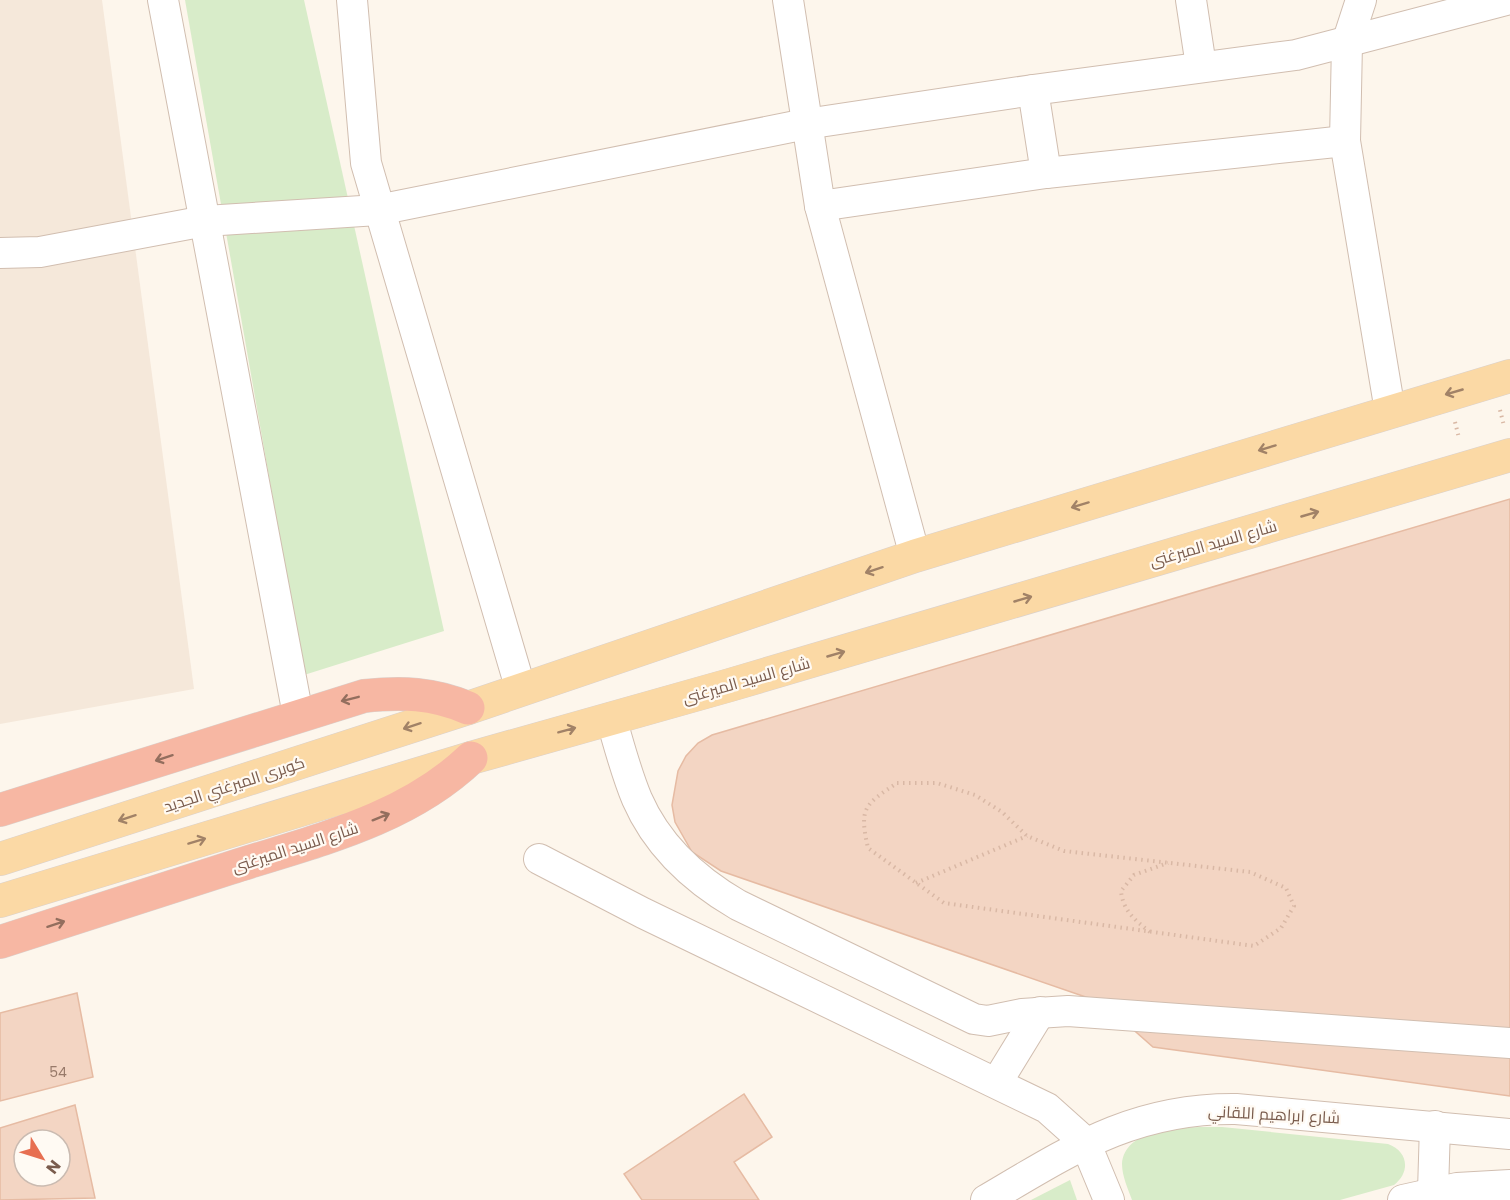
<svg xmlns="http://www.w3.org/2000/svg" width="1510" height="1200" viewBox="0 0 1510 1200" font-family="Poppins,Cairo,sans-serif">
  <style>
    .residential { fill: #f5e8da }
    .green { fill: #d8ecc9 }
    .building { fill: #f3d5c3; stroke: #e6bba3; stroke-width: 1.5; fill-rule: evenodd }
    .lines { fill: none; stroke-linecap: round; stroke-linejoin: round }
    .minor-casing { stroke: #d1beb0; stroke-width: 32 }
    .major-casing { stroke: #dad1cd; stroke-width: 34 }
    .highway-casing { stroke: #dad1cd; stroke-width: 34 }
    .path { stroke: #d9b8a5; stroke-width: 4; stroke-dasharray: 1.5 4.5; stroke-linecap: butt }
    .minor { stroke: #fff; stroke-width: 30 }
    .major { stroke: #fbd9a5; stroke-width: 33 }
    .highway { stroke: #f7b7a3; stroke-width: 33 }
    .oneway { stroke: #a18267 }
    .oneway2 { stroke: #936e5e }
    .labels { text-anchor: middle; stroke-width: 4.5; stroke-linejoin: round; paint-order: stroke }
    .number-label { font-size: 14px; fill: #987a6a }
    .street-label { font-size: 16px; fill: #7a5c4d; stroke: #fffaf3 }
  </style>
  <rect width="100%" height="100%" fill="#fdf6ec"/>
  <!-- residential -->
  <polygon class="residential" points="0,0 102,0 194,689 0,724"/>
  <!-- green -->
  <g class="green">
    <polygon points="185,0 304,0 444,631 304,675"/>
    <path d="M1222,1127l166,17c20,7 23,28 6,41l-54,15h-208c-4,-11 -10,-24 -10,-36 3,-40 71,-37 100,-37z"/>
    <polygon points="1070,1180 1077,1200 1031,1200"/>
  </g>
  <!-- building -->
  <g class="building">
    <polygon points="1510,499 1510,1096 1153,1047 1103,1003 721,871 692,852 675,822 672,805 678,771 686,756 698,743 712,735"/>
    <polygon points="77,993 93,1077 0,1101 0,1013"/>
    <polygon points="744,1094 772,1137 734,1162 759,1200 642,1200 624,1174"/>
    <path d="M75,1105l20,93 -95,2v-72zM24,1140h36v36h-36z"/>
  </g>
  <g class="lines">
    <!-- minor casing -->
    <g class="minor-casing">
      <g id="minor">
        <polyline points="163,0 298,715"/>
        <polyline points="352,0 366,163 521,690"/>
        <polyline points="788,0 820,206 915,556"/>
        <polyline points="1191,0 1201,66"/>
        <polyline points="1361,0 1347,43 1345,141 1390,411"/>
        <polyline points="1033,90 1046,173"/>
        <polyline points="820,206 1046,173 1345,141"/>
        <polyline points="0,253 40,252 205,221 378,210 806,124 1033,90 1296,55 1506,0"/>
        <path d="M611,718c8,27 15,55 26,81 20,46 58,81 101,106l236,114 14,2 34,-7 46,-3 442,32"/>
        <polyline points="539,859 643,913 1047,1108 1085,1142 1109,1200"/>
        <polyline points="997,1082 1040,1012"/>
        <polyline points="1433,1191 1435,1126"/>
        <path d="M986,1200c85,-50 147,-92 250,-91l274,25"/>
        <polyline points="1403,1200 1457,1188 1510,1185"/>
      </g>
    </g>
    <!-- major casing -->
    <g class="major-casing">
      <g id="major">
        <polyline points="0,859 468,708 915,556 1510,376"/>
        <polyline points="0,901 471,758 730,685 1510,455"/>
      </g>
    </g>
    <!-- highway casing -->
    <g class="highway-casing">
      <g id="highway">
        <path d="M0,810l364,-114c38,-4 69,-3 104,12"/>
        <path d="M0,942c77,-25 153,-49 230,-74 84,-27 175,-47 241,-110"/>
      </g>
    </g>
    <!-- path -->
    <g class="path">
      <polyline points="1500,410 1504,426"/>
      <polyline points="1455,422 1459,438"/>
      <path d="M897,783h40l38,12 27,17 25,24 37,15 186,21 36,16 8,18 -13,22 -27,18 -310,-43 -76,-55c-9,-40 -4,-43 29,-65z"/>
      <polyline points="916,883 1027,836"/>
      <path d="M1150,932c-15,-12 -27,-21 -29,-41l13,-16 34,-12"/>
    </g>
    <!-- minor -->
    <use href="#minor" class="minor"/>
    <!-- major -->
    <use href="#major" class="major"/>
    <!-- highway -->
    <use href="#highway" class="highway"/>
  </g>
  <!-- one-way arrows -->
  <defs><path id="oneway-shaft" d="M-6 0H5M1.5-3L5.5 0L1.5 3" fill="none" stroke-width="1.6" stroke-linecap="round" stroke-linejoin="round" transform="scale(1.5)"/></defs>
  <g class="oneway">
    <use href="#oneway-shaft" transform="translate(1454 392) rotate(164)"/>
    <use href="#oneway-shaft" transform="translate(1267 448) rotate(163)"/>
    <use href="#oneway-shaft" transform="translate(1080 505) rotate(163)"/>
    <use href="#oneway-shaft" transform="translate(1310 514) rotate(-16)"/>
    <use href="#oneway-shaft" transform="translate(874 570) rotate(162)"/>
    <use href="#oneway-shaft" transform="translate(1023 599) rotate(-16)"/>
    <use href="#oneway-shaft" transform="translate(836 654) rotate(-16)"/>
    <use href="#oneway-shaft" transform="translate(412 726) rotate(162)"/>
    <use href="#oneway-shaft" transform="translate(567 730) rotate(-15)"/>
    <use href="#oneway-shaft" transform="translate(127 818) rotate(162)"/>
    <use href="#oneway-shaft" transform="translate(197 841) rotate(-17)"/>
  </g>
  <g class="oneway2">
    <use href="#oneway-shaft" transform="translate(350 699) rotate(166)"/>
    <use href="#oneway-shaft" transform="translate(164 758) rotate(162)"/>
    <use href="#oneway-shaft" transform="translate(381 817) rotate(-22)"/>
    <use href="#oneway-shaft" transform="translate(56 924) rotate(-18)"/>
  </g>
  <g class="labels">
    <!-- number labels -->
    <g class="number-label">
      <text x="58" y="1077">54</text>
    </g>
    <!-- street labels -->
    <g class="street-label">
      <text transform="translate(1213 543) rotate(-16)" y="6">شارع السيد الميرغنى</text>
      <text transform="translate(746 680) rotate(-16)" y="6">شارع السيد الميرغنى</text>
      <text transform="translate(234 784) rotate(-18)" y="6">كوبرى الميرغني الجديد</text>
      <text transform="translate(295 847) rotate(-18)" y="6">شارع السيد الميرغنى</text>
      <text transform="translate(1274 1114) rotate(3)" y="6">شارع ابراهيم اللقاني</text>
    </g>
  </g>
  <!-- north arrow -->
  <g transform="translate(42 1158) rotate(128)"><circle r="28" fill="#fffaf3" stroke="#cabbb1" stroke-width="1.5"/>
  <path d="M0-4.5L10 22L0 15L-10 22Z" fill="#e76f51"/>
  <text y="-9" font-size="16" font-weight="bold" text-anchor="middle" fill="#7a5c4d">N</text>
  </g>
</svg>
